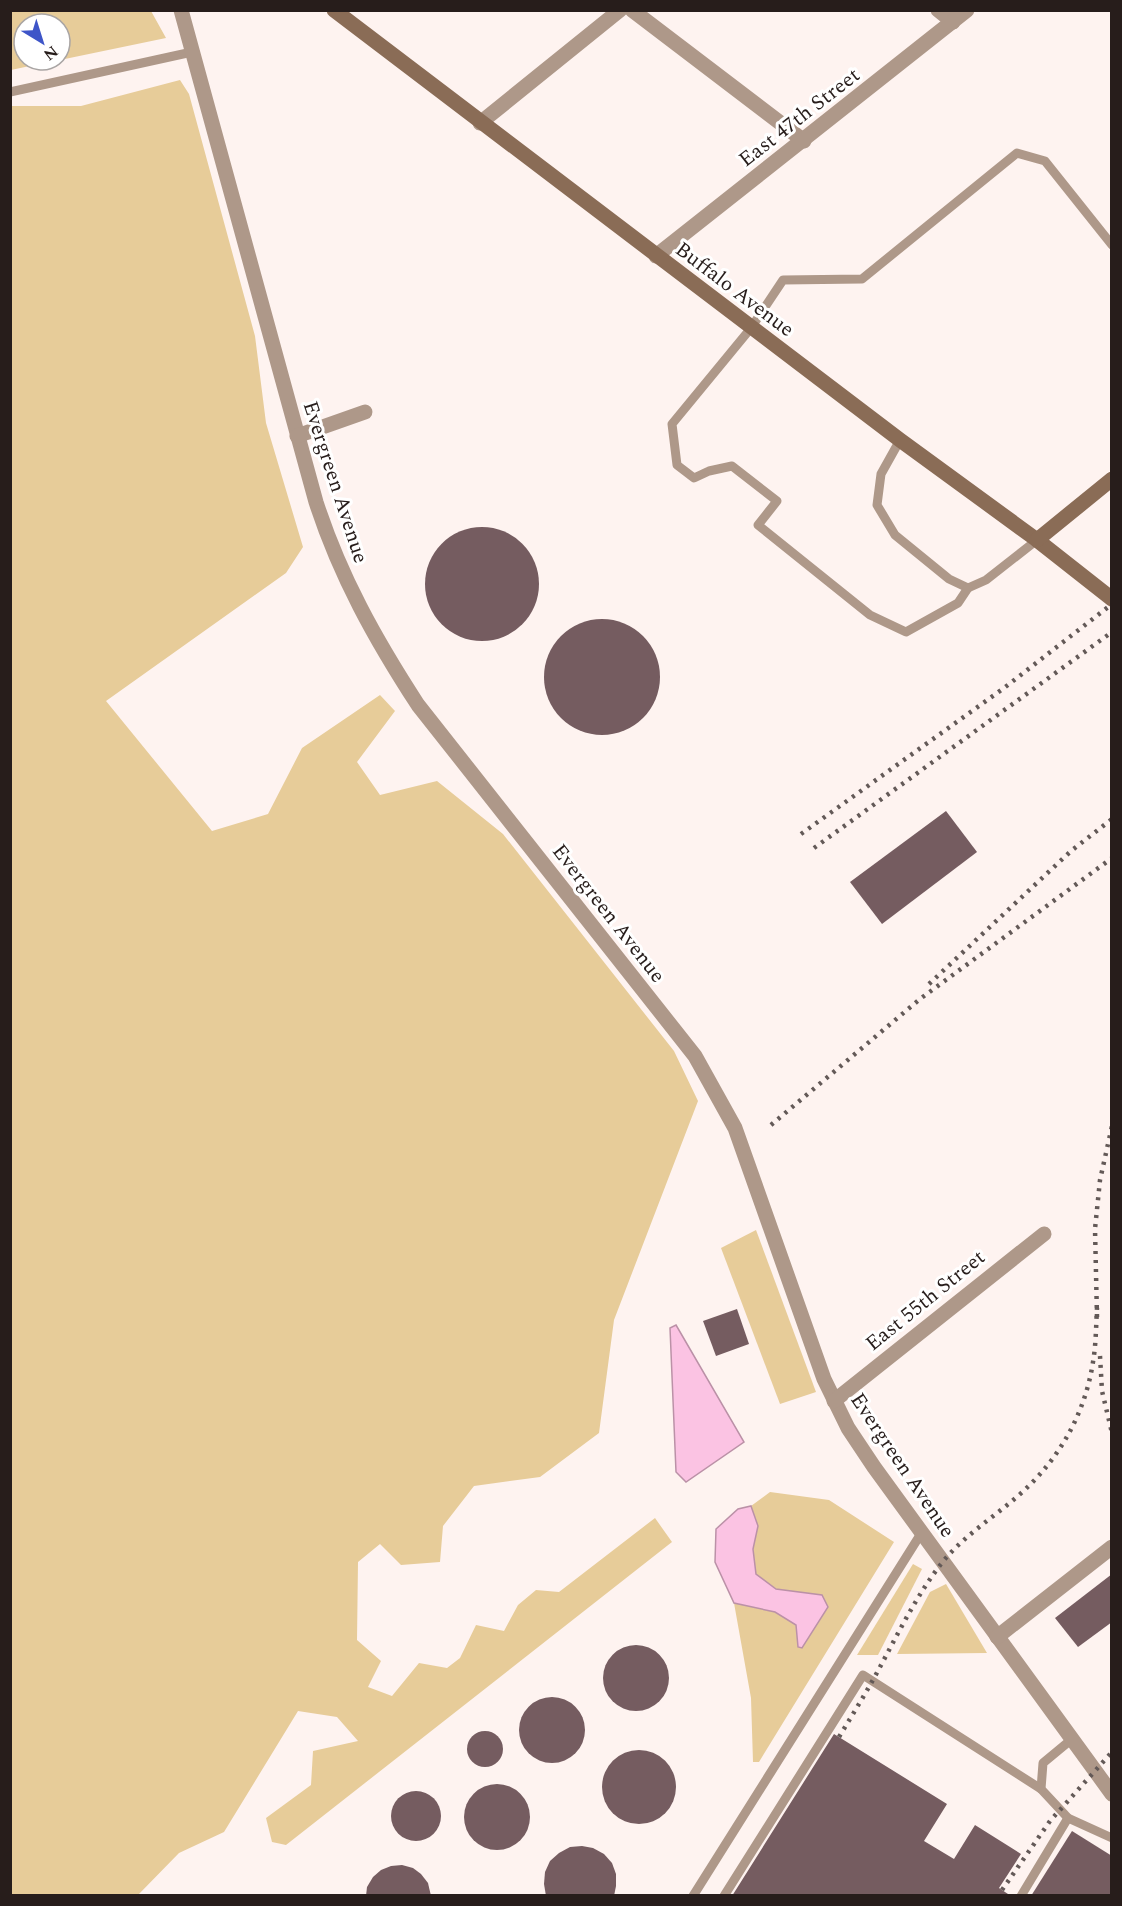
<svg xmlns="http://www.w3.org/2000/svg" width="1122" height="1906" viewBox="0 0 1122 1906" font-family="Spectral,serif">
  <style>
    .green { fill: #e7cc99 }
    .water { fill: #fbc3e3; stroke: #bb91a7; stroke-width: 1.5 }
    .building { fill: #755c60 }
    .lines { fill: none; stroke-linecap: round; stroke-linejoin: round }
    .lane { stroke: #ae9889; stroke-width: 9 }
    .street { stroke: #ae9889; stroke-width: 15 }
    .secondary { stroke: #8a6c56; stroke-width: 15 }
    .rail { stroke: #635957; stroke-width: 4.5; stroke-dasharray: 3 6; stroke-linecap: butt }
    .labels { text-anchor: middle; stroke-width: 6; stroke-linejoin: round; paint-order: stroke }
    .street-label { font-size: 21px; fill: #271d1b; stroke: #fff }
  </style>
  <rect width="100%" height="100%" fill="#fef3f0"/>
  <!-- green -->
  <g class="green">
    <polygon points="11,10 151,11 166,38 60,60 60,24 24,24 24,60 58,60 11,70"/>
    <polygon points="180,80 189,94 255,336 266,423 303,547 286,573 106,701 212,831 268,814 302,748 380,695 395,711 357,762 380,795 437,781 503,834 674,1051 698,1101 614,1320 599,1433 540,1477 474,1486 443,1526 440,1562 401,1565 380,1544 358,1562 357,1640 381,1661 368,1687 392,1696 419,1663 447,1668 460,1658 476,1625 504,1631 518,1605 536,1590 559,1592 655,1518 672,1542 286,1845 272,1842 266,1818 311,1785 313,1751 358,1741 337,1717 298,1711 224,1832 179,1853 138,1895 11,1895 11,106 81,106"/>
    <polygon points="756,1230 816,1392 780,1404 721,1248"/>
    <polygon points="770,1492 829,1500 894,1542 759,1762 753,1762 751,1698 734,1603 775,1612 797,1625 798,1647 822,1595 776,1589 755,1574 753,1549 758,1526 751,1506"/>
    <polygon points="913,1564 922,1569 878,1655 857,1655"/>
    <polygon points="946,1584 987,1653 897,1654 930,1592"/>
  </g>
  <!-- water -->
  <g class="water">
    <polygon points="676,1325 744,1442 686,1482 676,1472 670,1328"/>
    <polygon points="751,1506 758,1526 753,1549 756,1574 776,1589 822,1595 828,1607 802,1648 798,1647 796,1625 775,1612 734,1603 715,1562 716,1529 738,1509"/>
  </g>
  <!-- building -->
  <g class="building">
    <circle cx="482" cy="584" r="57"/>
    <circle cx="602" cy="677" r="58"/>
    <polygon points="946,811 977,852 882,924 850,882"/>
    <polygon points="737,1309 749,1344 716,1356 703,1321"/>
    <polygon points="1112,1574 1112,1622 1078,1647 1055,1618"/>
    <circle cx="636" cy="1678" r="33"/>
    <circle cx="552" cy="1730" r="33"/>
    <circle cx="485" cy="1749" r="18"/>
    <polygon points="834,1734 947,1804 924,1841 954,1859 975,1825 1021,1854 999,1888 1011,1896 732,1896"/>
    <circle cx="639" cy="1787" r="37"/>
    <circle cx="497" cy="1817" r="33"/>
    <circle cx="416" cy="1816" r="25"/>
    <polygon points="1072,1831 1112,1856 1112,1896 1031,1896"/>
    <polygon points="582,1846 593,1848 604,1854 612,1863 616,1874 616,1886 614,1896 546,1896 544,1884 545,1872 550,1861 559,1853 570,1847"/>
    <polygon points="402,1865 413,1868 421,1874 428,1883 431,1896 366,1896 367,1887 373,1877 381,1870 391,1866"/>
  </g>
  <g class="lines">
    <!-- lane -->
    <g class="lane">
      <polyline points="10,92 192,52"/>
      <polyline points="900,440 881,474 877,505 895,535 949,579 968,588 986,580 1037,540"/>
      <polyline points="968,588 958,603 906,632 870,615 758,525 777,501 732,466 709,471 694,478 677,465 672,424 751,328 783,280 862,279 1017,153 1045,161 1112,245"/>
      <polyline points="1072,1739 1043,1763 1041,1789 1068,1818 1112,1838"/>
      <polyline points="693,1896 922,1532"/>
      <polyline points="724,1896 863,1675 1041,1789"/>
      <polyline points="1021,1896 1068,1818"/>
    </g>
    <!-- street -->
    <g class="street">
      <path d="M181,10l135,492c24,74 59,137 102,203l277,351 40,72 89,251 24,49 26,39 238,327"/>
      <polyline points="632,10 804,141"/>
      <polyline points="938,10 953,22"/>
      <polyline points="480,123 620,10"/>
      <polyline points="656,256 967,10"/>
      <polyline points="297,436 365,412"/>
      <polyline points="834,1401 1044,1234"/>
      <polyline points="997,1637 1112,1547"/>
    </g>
    <!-- secondary -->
    <g class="secondary">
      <polyline points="334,10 900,440 1037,540 1112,599"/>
      <polyline points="1037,540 1112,479"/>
    </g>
    <!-- rail -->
    <g class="rail">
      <polyline points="801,834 1004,688 1112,604"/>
      <polyline points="814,848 1112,632"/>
      <polyline points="929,984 1071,851 1112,819"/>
      <polyline points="771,1125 920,999 1112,858"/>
      <polyline points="1097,1317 1095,1229 1100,1180 1112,1126"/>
      <polyline points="1100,1356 1102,1391 1112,1433"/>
      <path d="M839,1737c12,-20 24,-39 35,-59 21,-38 40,-79 67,-114 22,-28 52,-46 78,-69 40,-35 66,-81 74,-133 3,-17 3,-36 4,-54"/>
      <polyline points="1002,1890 1050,1821 1112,1752"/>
    </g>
  </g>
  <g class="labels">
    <!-- street labels -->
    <g class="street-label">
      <text transform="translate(799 117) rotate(-38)" y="7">East 47th Street</text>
      <text transform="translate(735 289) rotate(37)" y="7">Buffalo Avenue</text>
      <text transform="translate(336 482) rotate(72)" y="7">Evergreen Avenue</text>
      <text transform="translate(609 913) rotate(52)" y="7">Evergreen Avenue</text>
      <text transform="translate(925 1300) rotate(-39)" y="7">East 55th Street</text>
      <text transform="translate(903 1465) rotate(56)" y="7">Evergreen Avenue</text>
    </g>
  </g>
  <!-- border -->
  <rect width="1122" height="1906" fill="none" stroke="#271d1b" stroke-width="24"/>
  <!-- north arrow -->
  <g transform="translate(42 42) rotate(142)"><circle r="28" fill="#ffffff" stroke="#a9a5a4" stroke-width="1.5"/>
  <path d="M0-4.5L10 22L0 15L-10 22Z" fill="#3e55c8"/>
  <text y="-9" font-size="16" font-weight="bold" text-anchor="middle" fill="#271d1b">N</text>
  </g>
</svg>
